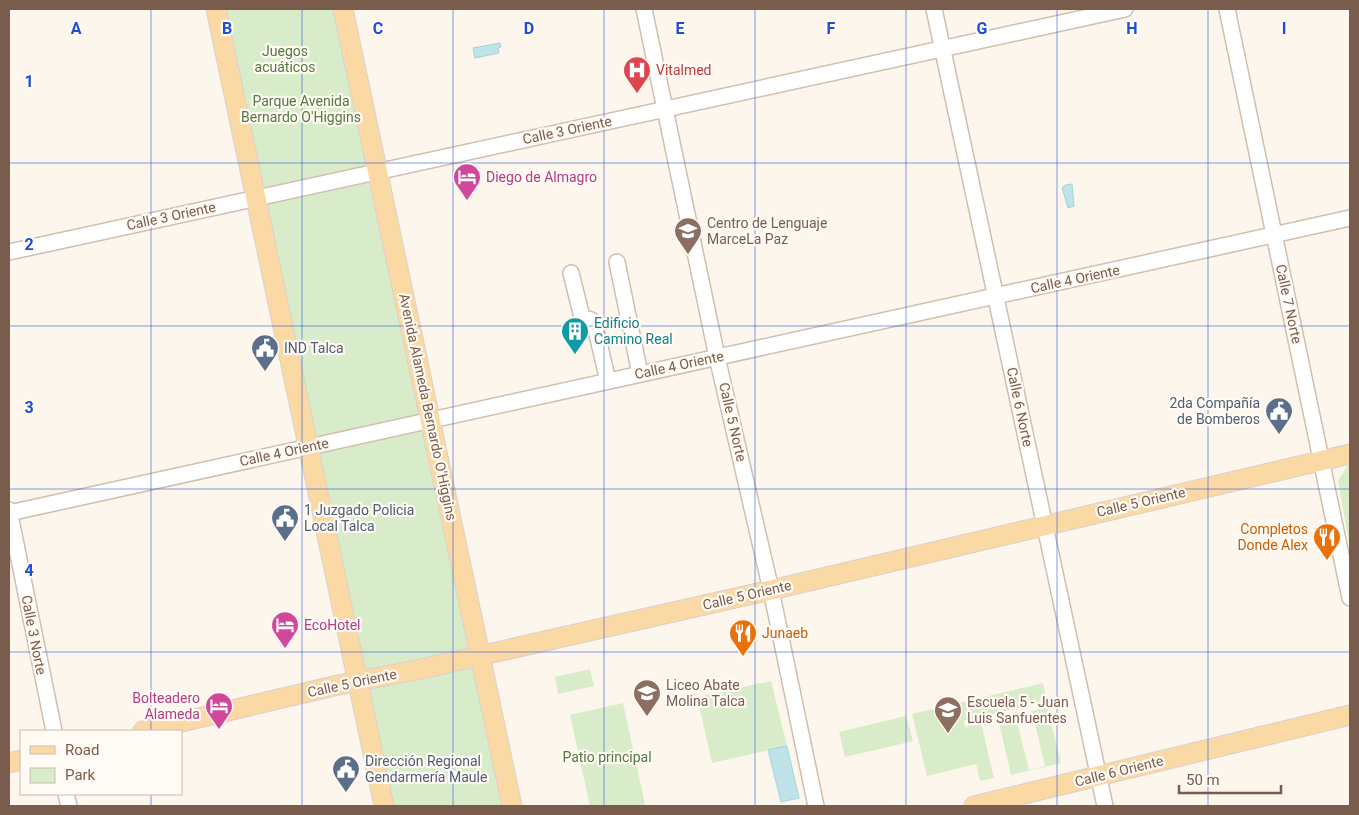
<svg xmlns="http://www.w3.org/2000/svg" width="1359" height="815" viewBox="0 0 1359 815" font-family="Roboto,sans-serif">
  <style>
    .green { fill: #d8ecc9 }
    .water { fill: #bfe3e8; stroke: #a5d3da }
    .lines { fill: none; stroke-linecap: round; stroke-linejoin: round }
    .minor-casing { stroke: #d1beb0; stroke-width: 18 }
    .major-casing { stroke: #dad1cd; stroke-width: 21 }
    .minor { stroke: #fff; stroke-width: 15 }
    .major { stroke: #fbd9a5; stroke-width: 19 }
    .grid { fill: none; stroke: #1d4ed8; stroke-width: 1; stroke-opacity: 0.55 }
    .labels { text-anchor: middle; stroke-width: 4.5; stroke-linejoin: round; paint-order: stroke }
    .park-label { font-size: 14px; fill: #537a41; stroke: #fffaf3 }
    .health-label { font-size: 14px; fill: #be3a42; stroke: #fffaf3; text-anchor: start }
    .street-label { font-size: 14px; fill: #7a5c4d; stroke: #fffaf3 }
    .hotel-label { font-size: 14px; fill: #b23c85; stroke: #fffaf3; text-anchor: start }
    .education-label { font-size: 14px; fill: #785e54; stroke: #fffaf3; text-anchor: start }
    .culture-label { font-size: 14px; fill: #0d838f; stroke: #fffaf3; text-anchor: start }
    .service-label { font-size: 14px; fill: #4e5e75; stroke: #fffaf3; text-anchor: start }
    .food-label { font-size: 14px; fill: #c56008; stroke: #fffaf3; text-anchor: end }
    .grid-label { font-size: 16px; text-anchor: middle; font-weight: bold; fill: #1d4ed8; stroke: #fffaf3; stroke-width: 4.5; stroke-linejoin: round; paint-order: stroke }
  </style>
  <rect width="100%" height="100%" fill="#fdf6ec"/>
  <!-- green -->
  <g class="green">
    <polygon points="223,9 336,9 505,806 393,806"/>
    <polygon points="1350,462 1350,548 1338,481"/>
    <polygon points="590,669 594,686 558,694 555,677"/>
    <polygon points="771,681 787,746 712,763 697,697"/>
    <polygon points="1043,683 1047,701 964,721 965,727 981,723 994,778 980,781 976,764 927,776 912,714"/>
    <polygon points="623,703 645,804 637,806 590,806 570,715"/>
    <polygon points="1047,707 1061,763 1011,775 998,718 1015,714 1029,770 1045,766 1032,711"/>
    <polygon points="906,716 913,741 845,757 839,732"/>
  </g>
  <!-- water -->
  <g class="water">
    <polygon points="500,43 501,47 498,48 499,53 475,58 473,48"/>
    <polygon points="1072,184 1074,206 1068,208 1062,188 1065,185"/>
    <polygon points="787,746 799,798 781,802 768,750"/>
  </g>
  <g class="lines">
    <!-- minor casing -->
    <g class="minor-casing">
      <g id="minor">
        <polyline points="644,9 717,357 771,590 816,806"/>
        <polyline points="934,9 1105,806"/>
        <polyline points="1227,9 1350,598"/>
        <polyline points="9,252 1125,9"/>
        <polyline points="617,262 640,374"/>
        <polyline points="571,273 582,317 591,320 596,330 608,381"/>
        <polyline points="9,510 54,731"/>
        <polyline points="9,513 1350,218"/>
        <polyline points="66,794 69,806"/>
      </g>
    </g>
    <!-- major casing -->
    <g class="major-casing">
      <g id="major">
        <polyline points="216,9 384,806"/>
        <polyline points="343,9 512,806"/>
        <polyline points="143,731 338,685 421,669 771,590 1350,454"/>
        <polyline points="9,763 21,760"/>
        <polyline points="974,806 1350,715"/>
      </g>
    </g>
    <!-- minor -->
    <use href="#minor" class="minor"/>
    <!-- major -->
    <use href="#major" class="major"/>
  </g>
  <!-- grid -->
  <path class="grid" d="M151,9v722M302,9v797M453,9v797M604,9v797M755,9v797M906,9v797M1057,9v797M1208,9v797M9,163h1341M9,326h1341M9,489h1341M9,652h1341M151,794v12"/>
  <!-- icons -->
  <defs>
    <g id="hospital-pin" transform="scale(1.4375)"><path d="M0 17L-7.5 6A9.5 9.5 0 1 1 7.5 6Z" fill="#e0444e" stroke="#fffaf3"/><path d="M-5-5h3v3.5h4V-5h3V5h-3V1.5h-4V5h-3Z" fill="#fff"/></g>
    <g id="hotel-pin" transform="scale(1.4375)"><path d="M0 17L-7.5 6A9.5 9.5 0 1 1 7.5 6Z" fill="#d1479c" stroke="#fffaf3"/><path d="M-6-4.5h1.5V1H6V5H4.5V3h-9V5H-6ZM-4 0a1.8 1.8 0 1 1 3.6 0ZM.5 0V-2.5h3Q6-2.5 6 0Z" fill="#fff"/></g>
    <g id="school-pin" transform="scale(1.4375)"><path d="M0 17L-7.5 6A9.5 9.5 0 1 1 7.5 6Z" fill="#8d6e63" stroke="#fffaf3"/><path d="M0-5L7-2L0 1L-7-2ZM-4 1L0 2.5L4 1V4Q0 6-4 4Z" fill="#fff"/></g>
    <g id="building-pin" transform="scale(1.4375)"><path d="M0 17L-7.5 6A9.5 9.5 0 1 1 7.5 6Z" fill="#0f9aa8" stroke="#fffaf3"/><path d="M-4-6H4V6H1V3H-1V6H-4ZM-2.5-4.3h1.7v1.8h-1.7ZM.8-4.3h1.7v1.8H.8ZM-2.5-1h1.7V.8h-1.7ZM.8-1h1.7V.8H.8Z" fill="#fff"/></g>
    <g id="civic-pin" transform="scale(1.4375)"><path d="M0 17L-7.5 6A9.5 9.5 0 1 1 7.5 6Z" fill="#5c6f8a" stroke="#fffaf3"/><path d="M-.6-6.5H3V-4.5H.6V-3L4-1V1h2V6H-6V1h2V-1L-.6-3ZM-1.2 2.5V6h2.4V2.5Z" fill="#fff"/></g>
    <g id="restaurant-pin" transform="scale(1.4375)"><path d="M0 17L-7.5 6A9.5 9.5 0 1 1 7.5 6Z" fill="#e8710a" stroke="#fffaf3"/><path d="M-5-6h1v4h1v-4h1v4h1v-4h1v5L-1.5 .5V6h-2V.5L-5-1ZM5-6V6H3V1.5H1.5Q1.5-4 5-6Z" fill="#fff"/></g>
  </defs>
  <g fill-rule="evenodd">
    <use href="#hospital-pin" x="637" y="70"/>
    <use href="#hotel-pin" x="467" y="177"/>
    <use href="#school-pin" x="688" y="231"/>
    <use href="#building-pin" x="575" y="331"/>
    <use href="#civic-pin" x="265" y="348"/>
    <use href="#civic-pin" x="1279" y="411"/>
    <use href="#civic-pin" x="285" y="518"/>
    <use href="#restaurant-pin" x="1327" y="537"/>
    <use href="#hotel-pin" x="285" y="625"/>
    <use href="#restaurant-pin" x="743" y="633"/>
    <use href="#school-pin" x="647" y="693"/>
    <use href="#hotel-pin" x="219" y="706"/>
    <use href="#school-pin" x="948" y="710"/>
    <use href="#civic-pin" x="346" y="769"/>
  </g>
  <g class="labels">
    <!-- park labels -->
    <g class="park-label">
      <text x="285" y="56">Juegos<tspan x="285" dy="16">acuáticos</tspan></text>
      <text x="301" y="106">Parque Avenida<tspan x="301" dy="16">Bernardo O'Higgins</tspan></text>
      <text x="607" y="762">Patio principal</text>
    </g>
    <!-- health labels -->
    <g class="health-label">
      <text x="656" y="75">Vitalmed</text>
    </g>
    <!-- street labels -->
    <g class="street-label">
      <text transform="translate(567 130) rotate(-12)" y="5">Calle 3 Oriente</text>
      <text transform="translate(171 216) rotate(-12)" y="5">Calle 3 Oriente</text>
      <text transform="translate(1075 279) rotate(-12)" y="5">Calle 4 Oriente</text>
      <text transform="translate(1289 304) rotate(78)" y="5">Calle 7 Norte</text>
      <text transform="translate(679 365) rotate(-12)" y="5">Calle 4 Oriente</text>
      <text transform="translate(428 407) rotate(78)" y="5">Avenida Alameda Bernardo O'Higgins</text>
      <text transform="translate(1020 407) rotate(78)" y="5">Calle 6 Norte</text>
      <text transform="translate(733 422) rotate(77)" y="5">Calle 5 Norte</text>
      <text transform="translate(284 452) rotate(-12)" y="5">Calle 4 Oriente</text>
      <text transform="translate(1141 502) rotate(-13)" y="5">Calle 5 Oriente</text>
      <text transform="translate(747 595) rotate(-13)" y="5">Calle 5 Oriente</text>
      <text transform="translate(34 635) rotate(79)" y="5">Calle 3 Norte</text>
      <text transform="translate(352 683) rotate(-12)" y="5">Calle 5 Oriente</text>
      <text transform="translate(1119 771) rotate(-14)" y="5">Calle 6 Oriente</text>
    </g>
    <!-- hotel labels -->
    <g class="hotel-label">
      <text x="486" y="182">Diego de Almagro</text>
      <text x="304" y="630">EcoHotel</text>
      <text x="200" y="703" text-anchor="end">Bolteadero<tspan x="200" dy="16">Alameda</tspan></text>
    </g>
    <!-- education labels -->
    <g class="education-label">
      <text x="707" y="228">Centro de Lenguaje<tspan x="707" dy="16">MarceLa Paz</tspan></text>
      <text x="666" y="690">Liceo Abate<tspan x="666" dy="16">Molina Talca</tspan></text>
      <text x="967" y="707">Escuela 5 - Juan<tspan x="967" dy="16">Luis Sanfuentes</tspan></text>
    </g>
    <!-- culture labels -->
    <g class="culture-label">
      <text x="594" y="328">Edificio<tspan x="594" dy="16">Camino Real</tspan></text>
    </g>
    <!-- service labels -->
    <g class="service-label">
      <text x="284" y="353">IND Talca</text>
      <text x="1260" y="408" text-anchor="end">2da Compañía<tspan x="1260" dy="16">de Bomberos</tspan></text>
      <text x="304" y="515">1 Juzgado Policia<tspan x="304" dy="16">Local Talca</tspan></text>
      <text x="365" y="766">Dirección Regional<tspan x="365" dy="16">Gendarmería Maule</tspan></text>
    </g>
    <!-- food labels -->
    <g class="food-label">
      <text x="1308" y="534">Completos<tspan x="1308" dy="16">Donde Alex</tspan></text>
      <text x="762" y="638" text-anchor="start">Junaeb</text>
    </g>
  </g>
  <g class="grid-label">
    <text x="76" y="34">A</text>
    <text x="227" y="34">B</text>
    <text x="378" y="34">C</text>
    <text x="529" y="34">D</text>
    <text x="680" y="34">E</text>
    <text x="831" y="34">F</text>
    <text x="982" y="34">G</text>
    <text x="1132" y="34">H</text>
    <text x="1284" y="34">I</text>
    <text x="29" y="87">1</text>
    <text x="29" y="250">2</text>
    <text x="29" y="413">3</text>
    <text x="29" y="576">4</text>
  </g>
  <!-- border -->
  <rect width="1359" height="815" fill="none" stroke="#7a5c4d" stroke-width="20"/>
  <!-- legend -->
  <rect x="20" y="730" width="162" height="65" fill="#fffaf3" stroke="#cabbb1"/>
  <rect x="30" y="746" width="25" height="8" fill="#fbd9a5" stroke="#cabbb1"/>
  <text x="65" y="755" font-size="15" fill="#7a5c4d">Road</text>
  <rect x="30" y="768" width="25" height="15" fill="#d8ecc9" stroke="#cabbb1"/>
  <text x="65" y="780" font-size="15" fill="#7a5c4d">Park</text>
  <!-- scale -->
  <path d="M1179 785v8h102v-8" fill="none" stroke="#7a5c4d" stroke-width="2.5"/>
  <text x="1186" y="785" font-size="15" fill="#7a5c4d" stroke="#fffaf3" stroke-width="4" paint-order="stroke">50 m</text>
</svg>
